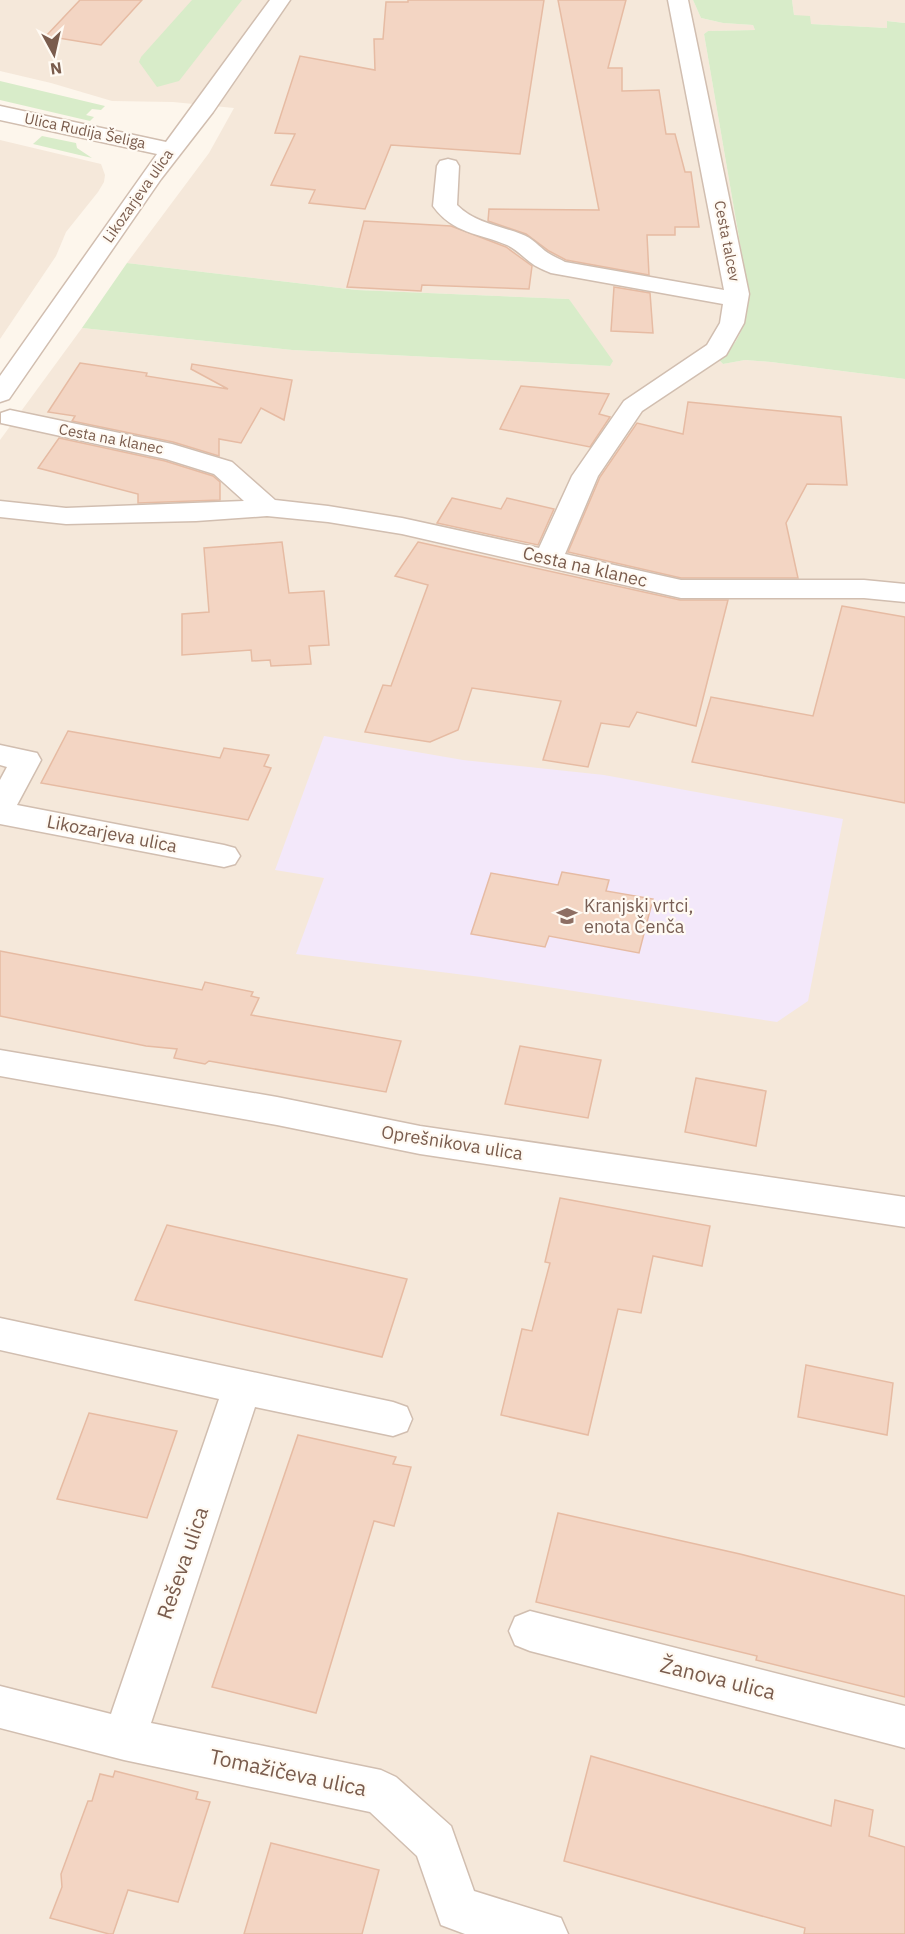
<svg xmlns="http://www.w3.org/2000/svg" width="905" height="1934" viewBox="0 0 905 1934" font-family="'IBM Plex Sans',sans-serif">
  <style>
    .residential { fill: #f5e8da }
    .education { fill: #f3e8fa }
    .green { fill: #d8ecc9 }
    .building { fill: #f3d5c3; stroke: #e6bba3; stroke-width: 1.5 }
    .lines { fill: none; stroke-linecap: round; stroke-linejoin: round }
    .minor-casing { stroke: #d1beb0; stroke-width: 3 }
    .minor { fill: #fff; fill-rule: evenodd }
    .labels { text-anchor: middle; stroke-width: 4.5; stroke-linejoin: round; paint-order: stroke }
    .far-street-label { font-size: 15px; fill: #7a5c4d; stroke: #fffaf3 }
    .street-label { font-size: 18px; fill: #7a5c4d; stroke: #fffaf3 }
    .education-label { font-size: 18px; fill: #785e54; stroke: #fffaf3; text-anchor: start }
    .near-street-label { font-size: 21px; fill: #7a5c4d; stroke: #fffaf3 }
  </style>
  <rect width="100%" height="100%" fill="#fdf6ec"/>
  <!-- residential -->
  <g class="residential">
    <polygon points="0,0 693,0 701,18 723,23 753,25 755,30 708,31 704,34 749,296 745,325 739,337 719,360 723,364 745,360 771,362 905,379 905,1934 0,1934 0,440 82,328 292,350 610,366 569,299 357,290 127,263 209,153 234,108 173,102 112,101 51,83 0,71"/>
    <polygon points="792,0 905,0 905,23 888,21 887,28 811,24 794,15"/>
    <polygon points="0,140 101,164 105,175 104,182 98,192 66,232 56,256 0,339"/>
  </g>
  <!-- education -->
  <polygon class="education" points="324,736 463,760 604,775 843,819 808,1001 777,1022 481,977 296,954 324,878 275,870"/>
  <!-- green -->
  <g class="green">
    <polygon points="192,0 242,0 179,81 157,87 139,62 141,57"/>
    <path d="M693,0h99l2,15 16,1 1,8 76,4v-7l18,2v356l-134,-17 -26,-2 -22,4 -4,-4c23,-20 26,-36 30,-64l-45,-262 4,-3 47,-1 -2,-5 -30,-2 -22,-5z"/>
    <polygon points="0,81 105,106 101,110 92,109 86,115 94,117 90,121 0,100"/>
    <polygon points="42,136 76,143 77,148 92,158 33,144"/>
    <polygon points="127,263 357,290 569,299 613,361 610,366 292,350 82,328"/>
  </g>
  <!-- building -->
  <g class="building">
    <polygon points="80,0 142,0 101,45 46,36"/>
    <polygon points="408,0 544,0 520,154 391,145 365,209 309,203 315,190 271,185 295,134 275,133 300,56 375,70 374,39 383,39 386,2 408,2"/>
    <polygon points="558,0 626,0 608,68 622,68 622,91 659,90 666,134 675,134 685,172 691,172 699,227 675,227 675,235 647,235 649,275 566,260 549,251 526,234 488,221 489,209 599,210"/>
    <polygon points="364,221 451,226 506,247 532,266 529,289 422,285 421,291 347,287"/>
    <polygon points="614,287 650,293 653,333 611,331"/>
    <polygon points="80,363 147,373 146,376 228,389 191,369 192,364 292,380 284,420 261,408 241,443 219,439 219,456 173,442 72,421 75,416 48,412"/>
    <polygon points="521,386 609,394 599,414 610,417 590,447 500,429"/>
    <polygon points="688,402 841,417 847,485 807,484 786,523 798,578 681,578 568,552 600,477 637,423 683,434"/>
    <polygon points="59,438 165,461 213,476 220,482 220,500 138,503 138,494 38,468"/>
    <polygon points="452,498 501,509 507,498 554,509 538,545 437,523"/>
    <polygon points="282,542 289,593 324,591 329,645 309,646 311,664 271,666 270,660 252,661 251,650 182,655 182,614 209,612 204,548"/>
    <polygon points="418,542 680,600 728,600 696,726 637,712 629,727 601,723 588,767 543,760 561,701 472,688 458,730 430,742 365,732 383,685 391,686 428,585 395,576"/>
    <polygon points="842,606 905,617 905,803 692,762 711,697 813,716"/>
    <polygon points="68,731 220,758 224,748 269,755 264,766 271,768 248,820 41,783"/>
    <polygon points="562,872 609,880 606,891 653,899 639,953 549,936 545,947 471,934 491,873 558,885"/>
    <polygon points="0,951 202,990 205,982 253,992 251,996 259,998 251,1015 401,1041 386,1092 209,1061 205,1064 174,1058 177,1049 146,1046 0,1016"/>
    <polygon points="520,1046 601,1060 588,1118 505,1104"/>
    <polygon points="696,1078 766,1091 756,1146 685,1132"/>
    <polygon points="560,1198 710,1226 702,1266 653,1256 641,1313 618,1309 588,1435 501,1415 522,1329 532,1331 550,1263 545,1262"/>
    <polygon points="167,1225 407,1279 382,1357 135,1300"/>
    <polygon points="806,1365 893,1383 887,1435 798,1417"/>
    <polygon points="89,1413 177,1431 147,1518 57,1499"/>
    <polygon points="298,1435 396,1457 393,1464 411,1467 394,1526 374,1521 316,1713 212,1687"/>
    <polygon points="558,1513 740,1554 905,1596 905,1697 756,1660 757,1656 536,1602"/>
    <polygon points="591,1756 831,1826 835,1800 873,1810 869,1836 905,1847 905,1934 804,1934 805,1928 564,1861"/>
    <polygon points="115,1771 198,1792 196,1799 210,1802 178,1902 128,1890 113,1934 109,1934 50,1918 62,1887 61,1874 88,1801 92,1801 100,1774 113,1777"/>
    <polygon points="271,1843 379,1870 362,1934 244,1934"/>
  </g>
  <g class="lines">
    <!-- minor casing -->
    <g class="minor-casing">
      <g id="minor">
        <polygon points="270,0 290,0 213,112 161,179 9,399 0,402 0,376 157,154 0,120 0,106 166,142"/>
        <path d="M668,0h20l61,294 -5,29 -18,32 -84,56 -44,65 -33,78 116,26h183l41,4v18l-41,-4h-183l-279,-64 -74,-12 -61,-6 -71,5 -130,3 -66,-7v-16l66,7 178,-7 -30,-27 -48,-15 -165,-36v-10l9,-3 162,34 60,18 43,38 53,6 74,12 137,30 33,-72 52,-75 83,-56 13,-22 3,-19 -172,-31c-7,-3 -15,-6 -21,-11 -8,-6 -14,-13 -23,-17 -28,-12 -54,-11 -74,-39l4,-40 3,-5 8,-2 8,2 3,5 -2,39c18,18 41,20 64,29 12,4 18,13 27,19 6,4 12,6 17,9l159,28z"/>
        <polygon points="0,745 37,753 41,760 17,805 224,845 235,848 240,856 235,864 224,867 0,824 0,780 7,767 0,765"/>
        <polygon points="0,1050 277,1097 420,1126 905,1197 905,1227 420,1154 277,1125 0,1076"/>
        <polygon points="0,1318 393,1402 407,1407 412,1419 407,1431 393,1436 255,1407 151,1723 381,1770 396,1777 451,1826 474,1891 561,1918 568,1934 465,1934 441,1925 417,1856 370,1812 124,1760 0,1728 0,1686 111,1714 219,1399 0,1350"/>
        <polygon points="530,1611 905,1706 905,1748 530,1651 515,1645 509,1631 515,1617"/>
      </g>
    </g>
    <!-- minor -->
    <use href="#minor" class="minor"/>
  </g>
  <!-- icons -->
  <defs>
    <g id="school-bare" transform="scale(1.62)"><path d="M0-5L7-2L0 1L-7-2ZM-4 1L0 2.5L4 1V4Q0 6-4 4Z" fill="#8d6e63" stroke="#fffaf3" stroke-width="2.5" paint-order="stroke"/></g>
  </defs>
  <g fill-rule="evenodd">
    <use href="#school-bare" x="567" y="916"/>
  </g>
  <g class="labels">
    <!-- far-street labels -->
    <g class="far-street-label">
      <text transform="translate(85 131) rotate(12)" y="5">Ulica Rudija Šeliga</text>
      <text transform="translate(138 196) rotate(-55)" y="5">Likozarjeva ulica</text>
      <text transform="translate(727 241) rotate(79)" y="5">Cesta talcev</text>
      <text transform="translate(111 439) rotate(11)" y="5">Cesta na klanec</text>
    </g>
    <!-- street labels -->
    <g class="street-label">
      <text transform="translate(585 567) rotate(13)" y="6">Cesta na klanec</text>
      <text transform="translate(112 834) rotate(11)" y="6">Likozarjeva ulica</text>
      <text transform="translate(452 1143) rotate(9)" y="6">Oprešnikova ulica</text>
    </g>
    <!-- education labels -->
    <g class="education-label">
      <text x="584" y="912">Kranjski vrtci,<tspan x="584" dy="21">enota Čenča</tspan></text>
    </g>
    <!-- near-street labels -->
    <g class="near-street-label">
      <text transform="translate(183 1563) rotate(-71)" y="7">Reševa ulica</text>
      <text transform="translate(718 1679) rotate(14)" y="7">Žanova ulica</text>
      <text transform="translate(288 1773) rotate(12)" y="7">Tomažičeva ulica</text>
    </g>
  </g>
  <!-- north arrow -->
  <g transform="translate(54 54) rotate(172)" stroke="#fffaf3" stroke-width="4.5" paint-order="stroke">
  <path d="M0-4.5L10 22L0 15L-10 22Z" fill="#7a5c4d"/>
  <text y="-9" font-size="16" font-weight="bold" text-anchor="middle" fill="#7a5c4d">N</text>
  </g>
</svg>
